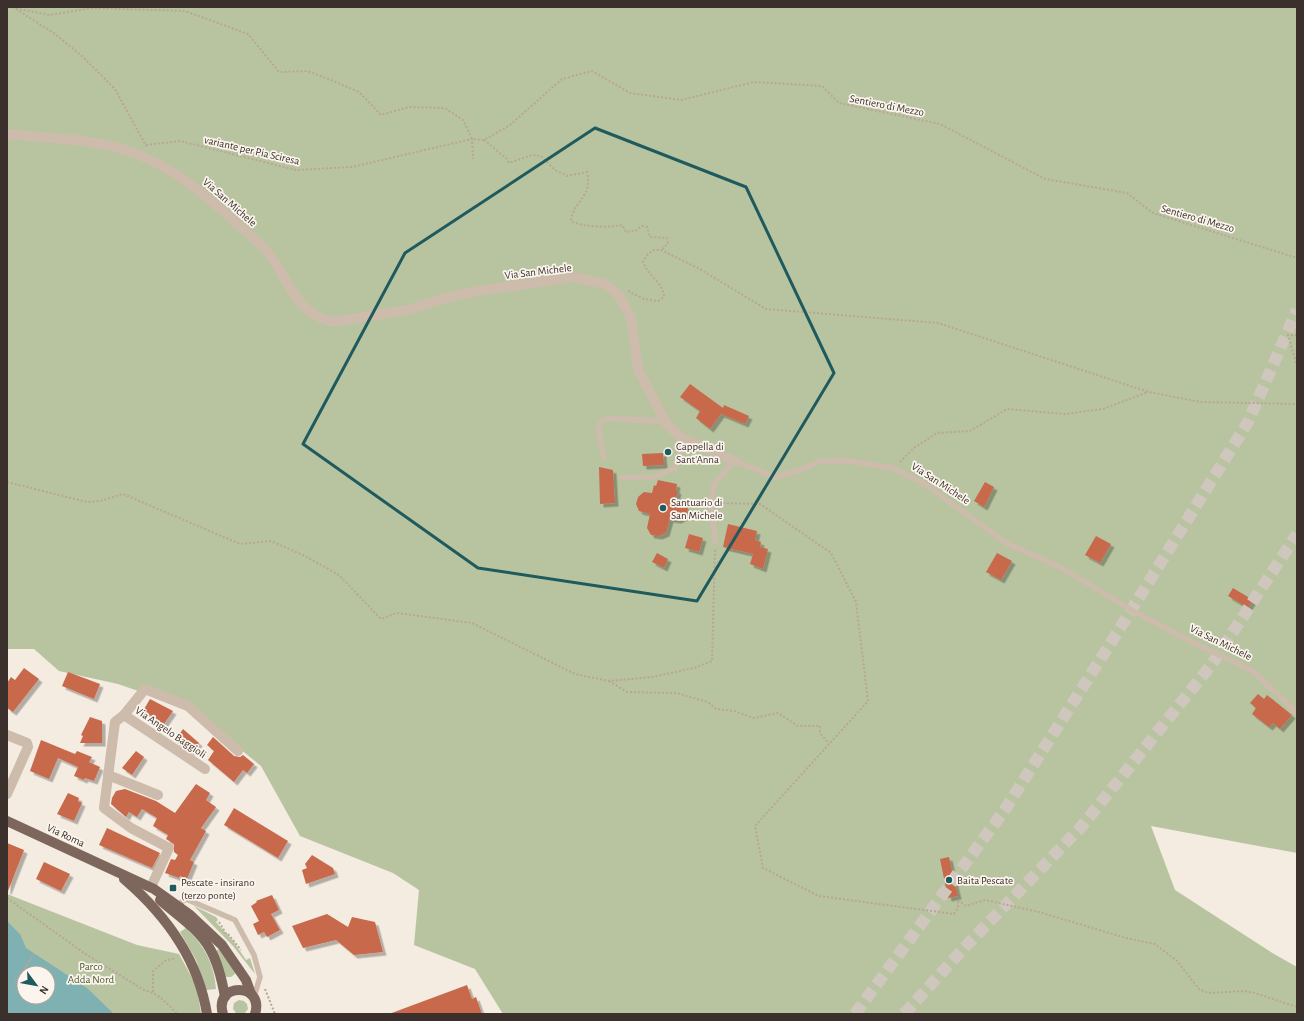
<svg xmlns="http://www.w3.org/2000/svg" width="1304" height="1021" viewBox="0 0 1304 1021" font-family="'Alegreya Sans',sans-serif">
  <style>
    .green { fill: #b8c4a0; fill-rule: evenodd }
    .water { fill: #7fb0b2; fill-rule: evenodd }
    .building { fill: #c8694b; filter: url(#shadow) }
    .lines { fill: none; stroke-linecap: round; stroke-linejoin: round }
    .highway-tunnel { stroke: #cfc6bd; stroke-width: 12; stroke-dasharray: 12 6; stroke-linecap: butt }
    .path { stroke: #b9a596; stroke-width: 2; stroke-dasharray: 2 2; stroke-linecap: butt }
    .lane { stroke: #cdbbac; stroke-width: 5.5 }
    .street { stroke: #cdbbac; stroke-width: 10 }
    .primary { stroke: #7d675c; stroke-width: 10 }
    .marked { fill: none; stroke: #1f5a5e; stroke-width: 3; stroke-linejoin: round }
    .poi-dot { fill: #1f5a5e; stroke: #fbf5ee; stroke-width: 1.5 }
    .labels { text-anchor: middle; stroke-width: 3.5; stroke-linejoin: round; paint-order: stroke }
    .street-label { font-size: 11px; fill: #3b302b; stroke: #fbf5ee }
    .poi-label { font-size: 11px; fill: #3b302b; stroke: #fbf5ee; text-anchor: start }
    .park-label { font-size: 11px; fill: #4a5a2e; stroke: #fbf5ee }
  </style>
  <defs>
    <filter id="shadow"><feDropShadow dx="3.5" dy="3.5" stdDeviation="0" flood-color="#0004"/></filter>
  </defs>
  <rect width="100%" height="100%" fill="#f4ebe1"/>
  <!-- green -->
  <g class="green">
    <polygon points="7,7 1297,7 1297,853 1151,826 1175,890 1274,954 1297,967 1297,1014 503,1014 475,969 414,945 419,890 393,873 300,836 261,766 193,710 118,684 59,671 34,649 7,649"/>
    <path d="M7,894l130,51 42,9 18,33 4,27h-194zM24,973h24v24h-24z"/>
    <polygon points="194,906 216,917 218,920 216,922 234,942 246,960 250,958 255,974 233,946"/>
    <path d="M186,928c18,17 28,35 30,61l-10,1 -10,-30 -16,-28z"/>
    <polygon points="220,948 236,973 231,977 224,977 216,951"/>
    <polygon points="239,1000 244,1001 247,1004 248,1009 244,1014 236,1013 233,1009 234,1003"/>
  </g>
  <!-- water -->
  <path class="water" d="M7,921l13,13 6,14 61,40 27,26h-107zM24,973h24v24h-24z"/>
  <!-- building -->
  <g class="building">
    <polygon points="690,384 723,408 724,405 749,416 745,424 721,414 710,429 696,418 700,411 680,397"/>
    <polygon points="663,453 664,465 643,466 642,454"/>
    <polygon points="599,467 613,470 615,503 600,504"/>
    <polygon points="658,480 677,484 676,490 678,491 676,499 685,501 684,505 688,509 686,516 678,520 670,519 666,533 659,536 651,535 647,528 650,514 639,511 636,504 638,497 644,492 652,493 654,485 656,486"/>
    <polygon points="985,482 994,487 984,507 974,501"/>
    <polygon points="728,524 757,531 755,540 761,542 760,547 768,549 763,569 750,564 753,554 723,547"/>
    <polygon points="689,534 703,538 699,552 685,548"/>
    <polygon points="1096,536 1111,544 1100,563 1085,555"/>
    <polygon points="657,553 668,559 664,568 652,562"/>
    <polygon points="997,553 1012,561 1001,580 986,572"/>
    <polygon points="1233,588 1253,600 1248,608 1228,596"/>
    <polygon points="24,668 39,679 13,712 7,708 7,683 11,677 15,680"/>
    <polygon points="68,672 100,684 94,699 62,686"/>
    <polygon points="1258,694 1264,699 1267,695 1292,715 1280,729 1273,723 1269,727 1252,714 1256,708 1250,703"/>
    <polygon points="150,699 173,711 164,724 143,711"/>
    <polygon points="90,717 102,721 102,743 80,743 83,736 81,735"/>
    <polygon points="183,729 199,743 191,752 176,742 176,739"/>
    <polygon points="213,737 234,756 240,757 243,755 254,764 247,773 243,770 234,782 208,760 214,751 207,745"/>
    <polygon points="41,740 75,754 77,751 92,757 89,762 100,767 94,781 85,778 84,780 74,776 78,767 58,758 49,779 30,771"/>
    <polygon points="136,751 144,757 132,775 122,768"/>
    <polygon points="196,784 210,793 206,800 216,807 201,828 206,831 190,860 194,862 187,879 180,876 179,878 165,873 171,859 175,860 178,855 174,852 174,844 166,839 168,835 153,826 157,818 142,809 137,817 129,812 126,817 111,804 112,798 116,791 125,789 156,801 175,813"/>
    <polygon points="68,793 79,798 78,801 82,803 74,821 57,814"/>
    <polygon points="234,808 288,841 278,858 224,825"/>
    <polygon points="107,828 160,853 152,868 99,845"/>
    <polygon points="7,843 24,850 8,891 7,891"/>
    <polygon points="312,855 333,868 335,874 306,884 302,870 307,868 305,864"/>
    <polygon points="949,857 958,896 948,898 940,859"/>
    <polygon points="44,862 70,874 61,891 36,879"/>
    <polygon points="272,895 279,910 271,914 280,930 267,937 264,932 258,935 253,924 259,921 251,906 257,902 256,901"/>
    <polygon points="327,914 348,927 352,917 375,922 383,952 354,955 336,940 303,948 292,926"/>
    <polygon points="467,985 472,999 476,997 482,1014 389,1014"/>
  </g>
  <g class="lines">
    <!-- highway-tunnel -->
    <g class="highway-tunnel">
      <polyline points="855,1014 1006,808 1117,633 1248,422 1297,310"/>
      <polyline points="904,1014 965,947 1082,826 1212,664 1297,534"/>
    </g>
    <!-- path -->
    <g class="path">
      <polyline points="8,7 50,15 92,8 185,11 248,34 279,72 307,71 331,80 359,92 381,115 409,107 445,108 463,120 472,139 484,140 510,125 562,79 592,71 630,93 681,100 754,82 822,86 839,103 940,124 1045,179 1127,193 1153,213 1297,258"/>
      <polyline points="16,9 55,34 82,56 115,89 146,146"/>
      <path d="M484,140l22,18 3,5 23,-8 9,1 14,14 12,6 20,-4c6,26 -15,30 -16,49 11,6 39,7 51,4l4,7 9,-1 7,-5 5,1 3,10 17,1 1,5 -6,7"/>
      <polyline points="146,145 180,141 296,170 352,167 472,139 473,159"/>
      <path d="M628,291l16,8 14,2 6,-4c-1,-15 -16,-21 -21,-35l5,-8 6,-4h7l37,18 68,41 172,14 211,69 52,10 96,2"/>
      <polyline points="1297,335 1288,335 1297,366"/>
      <polyline points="900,462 914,448 937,433 970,431 1007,409 1065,414 1103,409 1148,392"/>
      <polyline points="7,482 87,502 100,501 123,494 240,544 271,541 305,556 339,575 381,619 397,613 472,623 575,674 609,681 652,677 694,668 712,661 715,548"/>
      <polyline points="719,503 760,504 831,553 856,602 868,701 755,826 763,868 819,896 954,914 958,908 958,900"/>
      <polyline points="609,681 627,692 676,693 708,702 716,709 734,711 754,718 778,713 798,726 820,726 820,733 829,744"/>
      <path d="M7,898l77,55 60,37c15,4 23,13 33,24"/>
      <polyline points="958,900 966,906 985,900 1039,912 1126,938 1155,944 1177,961 1199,989 1208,993 1244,991 1255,993 1297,1007"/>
      <polyline points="219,922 227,935"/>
      <polyline points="228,934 241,950"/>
      <polyline points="15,982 34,954"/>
      <polyline points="265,989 275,1014"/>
      <polyline points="153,992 153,971 165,961 176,958"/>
    </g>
    <!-- lane -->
    <g class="lane">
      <polyline points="604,458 598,428 602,421 607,418 656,421 664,419"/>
      <polyline points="622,478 653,477 675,468 681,451 680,437"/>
      <polyline points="715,541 711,503 714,484 735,461 775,477 798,471 821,461 849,461 893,468 923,483 1008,544 1062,568 1133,611 1198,645 1253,671 1297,713"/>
      <polyline points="177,905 186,899 235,920 254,955 260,977 254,997"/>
    </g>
    <!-- street -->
    <g class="street">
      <path d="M7,134c37,4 78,4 115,15 45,13 79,42 113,73 10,9 21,17 30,27 25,28 26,63 68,73l74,-12 38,-12 33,-7 95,-14 32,7 14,11 12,23 7,52 29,54 13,13 55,24"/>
      <polyline points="124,715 145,689 188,706 238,751"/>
      <polyline points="7,735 27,743 28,747 7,794"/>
      <polyline points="108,775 158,795"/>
      <polyline points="151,887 169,848 131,828 104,808 115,722 124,715 205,769"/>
    </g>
    <!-- primary -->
    <g class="primary">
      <polyline points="7,821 154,889 189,914 222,945 246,980 251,994"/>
      <path d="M124,879c42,36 74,79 83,135"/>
      <path d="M160,900c17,15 39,29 50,49 8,14 12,31 15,48"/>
      <path d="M223,1014c-10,-32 42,-32 32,0"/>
    </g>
  </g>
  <!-- marked area -->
  <path class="marked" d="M595,128l151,59 88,186 -137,228 -219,-33 -175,-124 102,-191z"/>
  <!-- markers -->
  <g class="poi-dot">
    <circle cx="668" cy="452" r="4"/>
    <circle cx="663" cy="508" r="4"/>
    <circle cx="949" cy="880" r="4"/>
    <rect x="169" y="884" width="8" height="8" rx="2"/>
  </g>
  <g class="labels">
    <!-- street labels -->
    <g class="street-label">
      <text transform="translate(887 105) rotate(11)" y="4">Sentiero di Mezzo</text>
      <text transform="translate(252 150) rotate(13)" y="4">variante per Pia Sciresa</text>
      <text transform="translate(230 202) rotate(41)" y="4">Via San Michele</text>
      <text transform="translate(1198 218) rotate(16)" y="4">Sentiero di Mezzo</text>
      <text transform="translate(538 271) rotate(-7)" y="4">Via San Michele</text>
      <text transform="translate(941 483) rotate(33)" y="4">Via San Michele</text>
      <text transform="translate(1221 642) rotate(26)" y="4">Via San Michele</text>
      <text transform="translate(171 732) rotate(34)" y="4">Via Angelo Baggioli</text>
      <text transform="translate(66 835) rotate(25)" y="4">Via Roma</text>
    </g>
    <!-- poi labels -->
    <g class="poi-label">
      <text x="676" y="450">Cappella di<tspan x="676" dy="13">Sant'Anna</tspan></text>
      <text x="671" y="506">Santuario di<tspan x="671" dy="13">San Michele</tspan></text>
      <text x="957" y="884">Baita Pescate</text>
      <text x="181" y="886">Pescate - insirano<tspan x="181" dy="13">(terzo ponte)</tspan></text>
    </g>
    <!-- park labels -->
    <g class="park-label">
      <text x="91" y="970">Parco<tspan x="91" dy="13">Adda Nord</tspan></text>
    </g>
  </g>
  <!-- border -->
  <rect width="1304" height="1021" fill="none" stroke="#3b302b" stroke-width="16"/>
  <!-- north arrow -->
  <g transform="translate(36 985) rotate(122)"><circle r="19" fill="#fbf5ee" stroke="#aea6a0"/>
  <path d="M0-3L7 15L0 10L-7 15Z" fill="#1f5a5e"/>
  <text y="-6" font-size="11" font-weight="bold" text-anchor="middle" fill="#3b302b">N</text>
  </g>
</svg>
